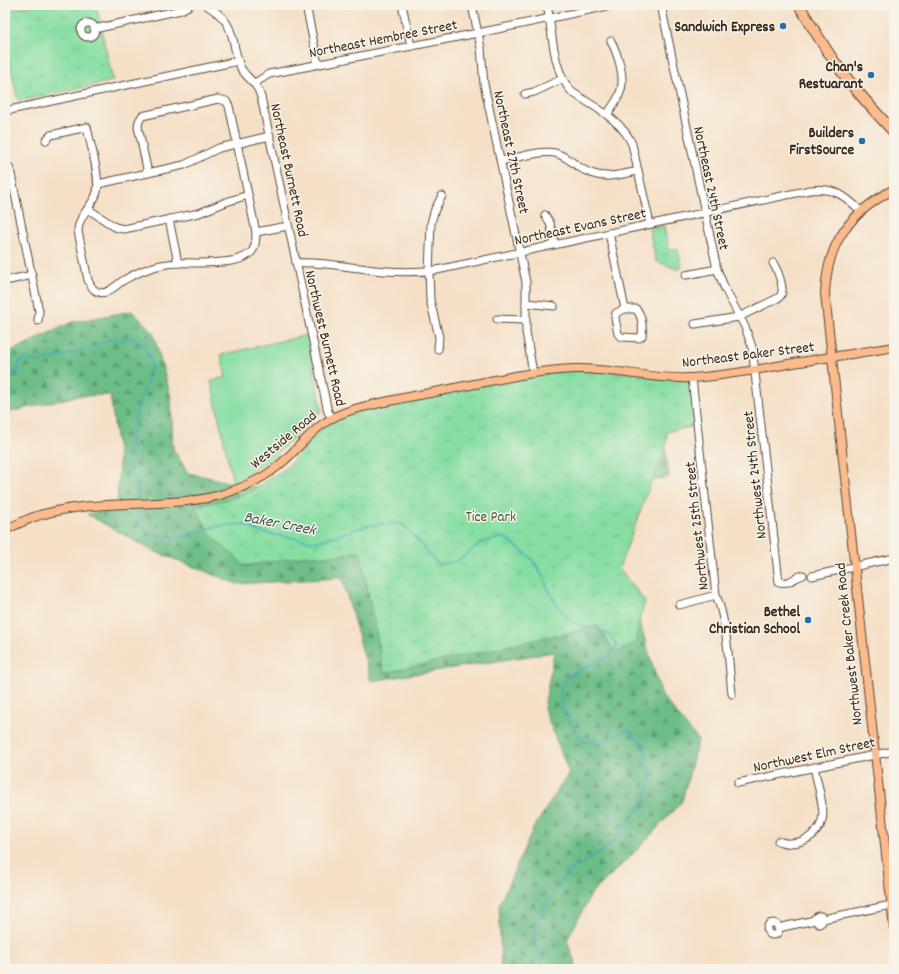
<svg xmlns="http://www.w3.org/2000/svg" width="899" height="974" viewBox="0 0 899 974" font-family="Dekko,sans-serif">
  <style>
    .green { fill: #87dea3; stroke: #618460 }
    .forest { fill: url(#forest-firs); stroke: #547454 }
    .park { fill: url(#park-tufts); stroke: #618460 }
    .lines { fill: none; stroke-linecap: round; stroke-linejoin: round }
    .stream { stroke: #3babb7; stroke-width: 1.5 }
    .minor-casing { stroke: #574537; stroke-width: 9 }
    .major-casing { stroke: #574537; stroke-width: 10 }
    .highway-casing { stroke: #574537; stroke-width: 12 }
    .minor { stroke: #fff; stroke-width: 7 }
    .major { stroke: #fbbb8c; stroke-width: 8 }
    .highway { stroke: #fbbb8c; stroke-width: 10 }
    .poi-dot { fill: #1f6fb2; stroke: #f7f3e8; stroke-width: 1.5 }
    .labels { text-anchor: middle; stroke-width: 3; stroke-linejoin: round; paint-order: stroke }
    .poi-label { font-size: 15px; font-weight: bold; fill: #3b2a1e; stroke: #f7f3e8; text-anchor: end }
    .street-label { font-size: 15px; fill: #3b2a1e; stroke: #f7f3e8 }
    .park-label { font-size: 15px; fill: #4e573f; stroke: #f7f3e8 }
    .water-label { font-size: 16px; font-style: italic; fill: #3b5754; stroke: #f7f3e8 }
  </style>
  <defs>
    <pattern id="forest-firs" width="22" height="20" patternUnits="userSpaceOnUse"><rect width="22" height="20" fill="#6dbd89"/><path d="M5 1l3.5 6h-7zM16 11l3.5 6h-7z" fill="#5b9a6f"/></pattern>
    <pattern id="park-tufts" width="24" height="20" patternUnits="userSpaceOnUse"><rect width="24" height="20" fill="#87dea3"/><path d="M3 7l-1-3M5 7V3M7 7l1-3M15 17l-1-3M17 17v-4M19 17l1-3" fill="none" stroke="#75bf8c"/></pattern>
  </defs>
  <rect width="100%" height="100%" fill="#f7f3e8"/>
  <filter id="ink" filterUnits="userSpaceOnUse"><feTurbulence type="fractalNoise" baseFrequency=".025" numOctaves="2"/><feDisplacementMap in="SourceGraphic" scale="8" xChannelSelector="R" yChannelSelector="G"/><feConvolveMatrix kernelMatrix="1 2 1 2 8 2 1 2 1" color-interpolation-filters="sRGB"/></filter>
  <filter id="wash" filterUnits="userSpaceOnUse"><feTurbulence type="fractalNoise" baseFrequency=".012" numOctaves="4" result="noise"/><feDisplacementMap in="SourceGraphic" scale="16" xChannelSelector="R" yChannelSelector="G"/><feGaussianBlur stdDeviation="0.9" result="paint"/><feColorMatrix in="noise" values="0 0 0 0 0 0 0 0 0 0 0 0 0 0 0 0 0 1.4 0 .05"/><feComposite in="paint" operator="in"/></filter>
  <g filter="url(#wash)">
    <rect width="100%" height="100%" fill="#f5e0c7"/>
    <!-- green -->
    <polygon class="green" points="307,335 322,410 270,460 233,483 211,381 226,377 221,355"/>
    <!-- forest -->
    <polygon class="forest" points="132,311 153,332 171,398 173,449 188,473 233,483 278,491 688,388 691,427 663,432 669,477 650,481 618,558 621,583 638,591 641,601 637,614 662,696 698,740 682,801 639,848 592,893 567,940 577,969 501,969 499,905 533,829 569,773 544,708 554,652 371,681 342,578 237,584 151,550 87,514 117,510 119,458 110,395 77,396 5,413 5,354 72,322"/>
    <!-- park -->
    <g class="park">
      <polygon points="33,5 96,5 113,81 18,101 5,41 5,11"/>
      <polygon points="664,226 669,250 677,248 682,267 678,270 656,261 649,229"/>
      <polygon points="582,369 692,378 694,425 667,432 665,453 652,480 619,568 645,602 639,620 635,643 616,653 598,626 384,673 360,551 332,556 304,556 245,566 212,536 195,507 244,495 286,468 332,417 501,379"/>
    </g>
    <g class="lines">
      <!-- stream -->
      <g class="stream">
        <polyline points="5,376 19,370 18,366 23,359 42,361 67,355 108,340 133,339 147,348 152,366 133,424 129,465 137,489 139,500"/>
        <path d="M140,506l4,24 7,4 31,4 31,-11 31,-3 16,8 56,10 54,-17 26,-2 8,2 34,39 18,-2 26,-20 22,-5c9,7 28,20 33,29 11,18 16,41 34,54 15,12 37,3 46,27 -6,10 -12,11 -22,16 -10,5 -24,10 -31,20 -13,16 9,44 18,58 15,4 31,-5 45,-11l5,3 11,13 8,25v11l-7,21 -30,37 -12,11 -33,20 -28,39 -6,17 -1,12 11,30"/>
      </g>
    </g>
  </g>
  <g filter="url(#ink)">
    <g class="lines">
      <!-- minor casing -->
      <g class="minor-casing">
        <g id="minor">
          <path d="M206,5c20,12 25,21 29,44 2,7 3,15 7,21 7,10 15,13 19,27l67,315 4,5"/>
          <polyline points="308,5 307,10 318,64"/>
          <polyline points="402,5 411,46"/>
          <polyline points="472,5 481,48 484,84 526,282 526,332 533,373"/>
          <path d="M547,5c6,28 5,66 25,87 22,15 49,27 60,52l18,80"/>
          <path d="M661,5l56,264 8,20 20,38 7,20 27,235c13,2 13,-4 24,-7"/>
          <circle cx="88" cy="30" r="7"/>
          <polyline points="94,29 181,10 190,5"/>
          <polyline points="255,83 269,74 483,32 613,5"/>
          <polyline points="525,94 534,92 562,79"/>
          <polyline points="5,111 238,61"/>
          <path d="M607,115c4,-7 10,-14 13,-22 6,-15 -2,-38 -9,-52"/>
          <path d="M46,140l5,-5 36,-8c3,16 15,55 9,68 -5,12 -18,22 -18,36l10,49c3,8 9,15 18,12 6,-2 13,-9 18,-12 12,-7 24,-12 37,-15 6,-1 12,-2 18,-2 18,-1 63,4 74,-13 3,-5 3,-12 3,-18l-27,-126 -3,-5 -8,-2 -76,17 -3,5 -1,6 10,46"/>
          <path d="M501,161c15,-3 39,-11 54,-8 9,2 17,9 24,14 21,14 37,9 59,4"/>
          <polyline points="5,166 9,167 11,174 39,311 38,321"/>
          <polyline points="98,184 184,165 219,148 270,136"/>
          <polyline points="88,209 115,227 124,229 199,213 226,202 248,195"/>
          <polyline points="545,215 550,223 555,244"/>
          <polyline points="169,219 178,263"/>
          <polyline points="256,232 288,226"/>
          <path d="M609,233l16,76 -9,4 -1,5 3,16 4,3 17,1 3,-2c1,-9 0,-21 -6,-27h-11"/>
          <path d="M296,263c22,-2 43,3 64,5 25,4 52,5 77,2l373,-80c24,-3 34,5 51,21"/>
          <polyline points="686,275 717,269"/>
          <polyline points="5,281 32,275"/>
          <polyline points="526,303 554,306"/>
          <polyline points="497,319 525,320"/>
          <path d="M695,324l44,-7 37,-18c2,-1 4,-2 5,-4 4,-7 -4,-26 -8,-32"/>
          <polyline points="438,349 439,337 430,300 429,271 431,223 435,209 442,196"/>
          <path d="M692,378l24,217c11,26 13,70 16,99"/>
          <polyline points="812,576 894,558"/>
          <polyline points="679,605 716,595"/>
          <polyline points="738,783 894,751"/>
          <path d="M778,841c4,1 8,3 12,2 17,0 33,-12 33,-30 -1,-15 -6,-31 -9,-46"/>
          <polyline points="823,919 822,922 819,924 815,920 815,918 818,916 821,916 823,919 891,905"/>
          <circle cx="773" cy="929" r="6"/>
          <polyline points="778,928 815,920"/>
        </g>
      </g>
      <!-- major casing -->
      <g class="major-casing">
        <g id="major">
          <path d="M894,189c-44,24 -67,53 -69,105l69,634"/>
          <path d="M5,530c14,-7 28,-14 43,-17 35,-9 72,-8 107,-10 21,-1 44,-2 65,-8 20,-6 41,-15 58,-29 29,-24 37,-46 77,-57 36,-10 73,-15 110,-23 36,-7 73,-16 110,-17 39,-1 77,11 116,9 33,-2 65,-8 97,-14 35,-6 71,-11 106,-17"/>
        </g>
      </g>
      <!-- highway casing -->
      <g class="highway-casing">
        <path id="highway" d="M799,5c14,23 27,46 43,67 16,21 34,41 52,60"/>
      </g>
      <!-- minor -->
      <use href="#minor" class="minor"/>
      <!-- major -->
      <use href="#major" class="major"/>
      <!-- highway -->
      <use href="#highway" class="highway"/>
    </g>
  </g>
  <!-- markers -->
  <g class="poi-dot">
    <circle cx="783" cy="26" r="4"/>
    <circle cx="871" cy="75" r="4"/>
    <circle cx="862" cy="141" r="4"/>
    <circle cx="808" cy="620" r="4"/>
  </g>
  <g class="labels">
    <!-- poi labels -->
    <g class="poi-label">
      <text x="775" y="31">Sandwich Express</text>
      <text x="863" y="71">Chan's<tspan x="863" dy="17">Restuarant</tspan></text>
      <text x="854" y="137">Builders<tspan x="854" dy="17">FirstSource</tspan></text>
      <text x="800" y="616">Bethel<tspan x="800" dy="17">Christian School</tspan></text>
    </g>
    <!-- street labels -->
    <g class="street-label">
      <text transform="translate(383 38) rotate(-11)" y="5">Northeast Hembree Street</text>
      <text transform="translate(512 152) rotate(78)" y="5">Northeast 27th Street</text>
      <text transform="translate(290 170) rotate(78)" y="5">Northeast Burnett Road</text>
      <text transform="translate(712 188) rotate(78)" y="5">Northeast 24th Street</text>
      <text transform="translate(580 226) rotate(-12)" y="5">Northeast Evans Street</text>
      <text transform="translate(326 338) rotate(77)" y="5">Northwest Burnett Road</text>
      <text transform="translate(748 354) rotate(-7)" y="5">Northeast Baker Street</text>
      <text transform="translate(283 439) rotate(-40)" y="5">Westside Road</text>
      <text transform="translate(754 475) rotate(-96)" y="5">Northwest 24th Street</text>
      <text transform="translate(696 526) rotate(-96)" y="5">Northwest 25th Street</text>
      <text transform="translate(848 644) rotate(-96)" y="5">Northwest Baker Creek Road</text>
      <text transform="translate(814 754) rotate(-12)" y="5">Northwest Elm Street</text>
    </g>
    <!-- park labels -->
    <g class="park-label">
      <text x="491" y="521">Tice Park</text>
    </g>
    <!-- water labels -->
    <g class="water-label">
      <text transform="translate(280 522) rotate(11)" y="6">Baker Creek</text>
    </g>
  </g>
  <!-- margin -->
  <rect width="899" height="974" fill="none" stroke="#f7f3e8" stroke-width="20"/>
</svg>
